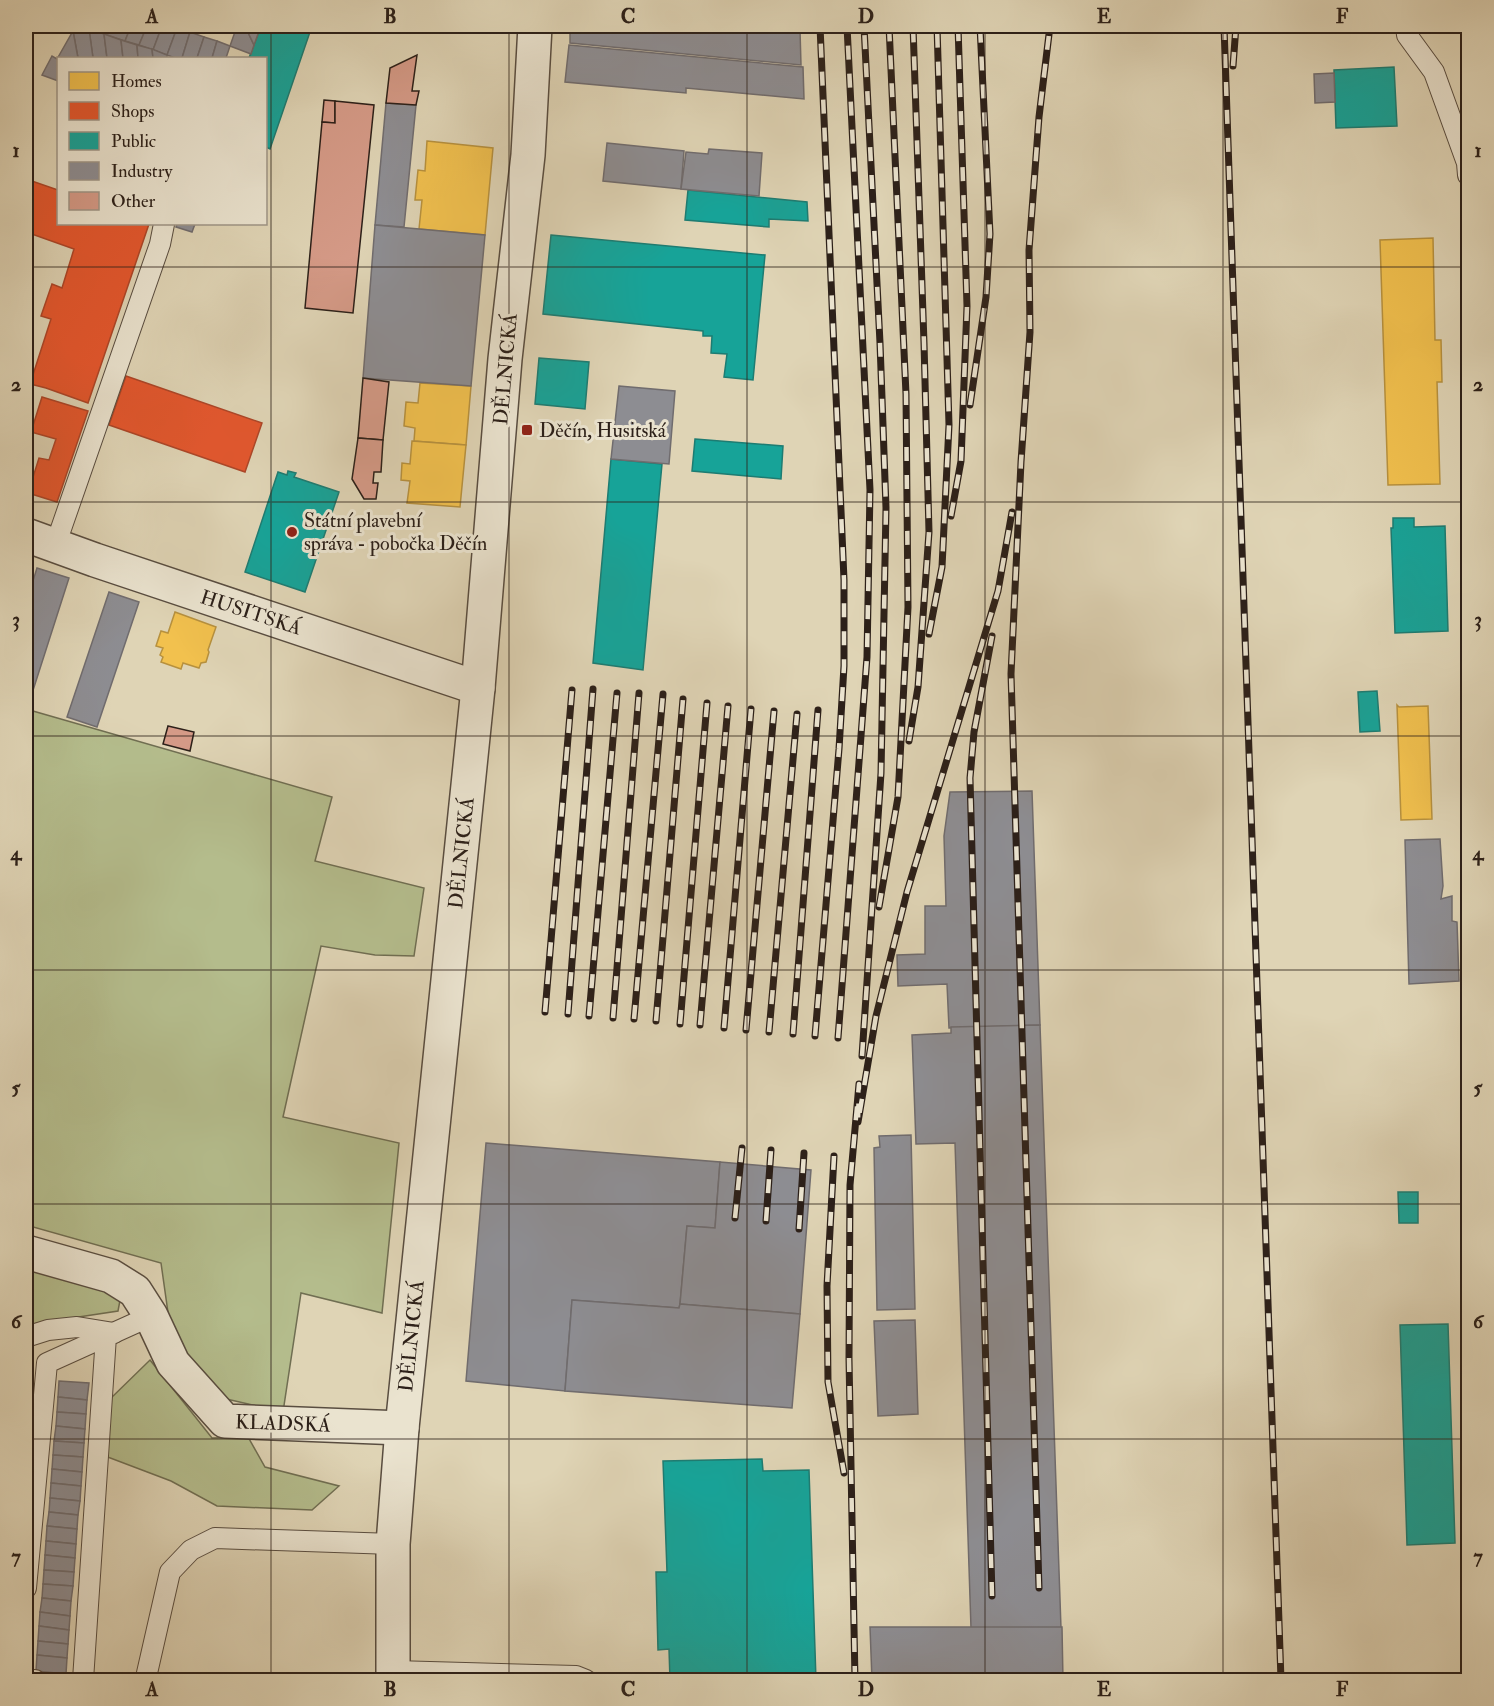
<svg xmlns="http://www.w3.org/2000/svg" width="1494" height="1706" viewBox="0 0 1494 1706" font-family="'IM FELL Double Pica',serif">
  <style>
    .green { fill: #b4bc8c; stroke: #706e52; stroke-width: 1.5 }
    .homes { fill: #f2c14e; stroke: #b7913e; stroke-width: 1.5 }
    .shops { fill: #e4572e; stroke: #ad4628; stroke-width: 1.5 }
    .public { fill: #17a398; stroke: #1d7c72; stroke-width: 1.5 }
    .industry { fill: #8d8d92; stroke: #706c6e; stroke-width: 1.5 }
    .building { fill: #d59a87; stroke: #2c2019; stroke-width: 1.5 }
    .lines { fill: none; stroke-linecap: round; stroke-linejoin: round }
    .lane-casing { stroke: #594d40; stroke-width: 22 }
    .street-casing { stroke: #594d40; stroke-width: 36 }
    .lane { stroke: #eae3cf; stroke-width: 20 }
    .street { stroke: #eae3cf; stroke-width: 33 }
    .rail-casing { stroke: #2c2019; stroke-width: 7 }
    .rail { stroke: #eae3cf; stroke-width: 4.5; stroke-dasharray: 14; stroke-linecap: butt }
    .grid { fill: none; stroke: #2c2019; stroke-width: 1.5; stroke-opacity: 0.55 }
    .poi-dot { fill: #8f2418; stroke: #eae3cf; stroke-width: 2 }
    .labels { text-anchor: middle; stroke-width: 6; stroke-linejoin: round; paint-order: stroke }
    .street-label { font-size: 20px; fill: #2c2019; stroke: #eae3cf }
    .poi-label { font-size: 20px; fill: #2c2019; stroke: #eae3cf; text-anchor: start }
    .neatline { fill: none; stroke: #2c2019; stroke-width: 2 }
    .grid-label { font-size: 20px; text-anchor: middle; font-weight: bold; fill: #2c2019 }
  </style>
  <rect width="100%" height="100%" fill="#dfd4b5"/>
  <filter id="stains"><feTurbulence type="fractalNoise" baseFrequency=".00333" numOctaves="4"/><feColorMatrix values="0 0 0 0 .2 0 0 0 0 .09 0 0 0 0 .02 0 0 0 .5 -.17"/></filter>
  <radialGradient id="worn" r=".72"><stop offset=".6" stop-color="#630" stop-opacity="0"/><stop offset="1" stop-color="#630" stop-opacity=".3"/></radialGradient>
  <!-- green -->
  <g class="green">
    <polygon points="26,709 332,797 315,861 424,888 414,956 375,955 321,946 283,1117 399,1143 382,1313 301,1293 283,1412 209,1395 173,1348 161,1263 26,1225"/>
    <polygon points="26,1267 121,1295 118,1311 26,1325"/>
    <polygon points="150,1360 212,1438 248,1437 265,1467 339,1486 312,1510 217,1506 171,1481 105,1456 110,1399"/>
  </g>
  <!-- homes -->
  <g class="homes">
    <polygon points="427,141 493,148 485,235 419,229 422,200 415,200 418,170 425,171"/>
    <polygon points="1433,238 1435,340 1441,340 1442,382 1437,382 1440,484 1388,485 1380,240"/>
    <polygon points="420,383 471,386 466,445 414,441 415,428 404,426 406,402 418,403"/>
    <polygon points="412,441 466,445 460,507 407,503 410,481 401,480 402,463 410,464"/>
    <polygon points="175,612 216,627 208,650 209,652 206,662 201,663 199,668 183,663 181,669 161,662 163,657 160,655 163,648 156,646 161,631 168,633"/>
    <polygon points="1397,705 1399,707 1428,706 1432,819 1401,820"/>
  </g>
  <!-- shops -->
  <g class="shops">
    <polygon points="26,179 58,190 58,224 149,224 88,403 46,388 30,384 51,319 41,316 52,284 62,288 74,249 26,232"/>
    <polygon points="126,376 262,423 245,472 109,425"/>
    <polygon points="42,397 88,411 57,502 28,493 39,458 49,460 56,439 31,432"/>
  </g>
  <!-- public -->
  <g class="public">
    <polygon points="261,26 312,26 270,149 266,147 266,58 249,58"/>
    <polygon points="1394,67 1397,126 1336,128 1334,70"/>
    <polygon points="688,190 807,202 808,221 769,219 769,227 685,220"/>
    <polygon points="551,235 765,255 753,380 724,377 727,354 711,353 712,336 703,336 703,331 543,314"/>
    <polygon points="539,358 589,362 585,409 535,404"/>
    <polygon points="695,439 783,446 781,479 692,471"/>
    <polygon points="611,459 662,464 643,670 593,663"/>
    <polygon points="288,471 296,473 294,477 339,492 305,592 245,572 278,472 287,475"/>
    <polygon points="1393,518 1414,518 1414,527 1445,526 1448,631 1395,633 1391,528 1393,528"/>
    <polygon points="1377,691 1380,731 1360,732 1358,692"/>
    <polygon points="1398,1192 1418,1192 1418,1223 1399,1223"/>
    <polygon points="1448,1324 1455,1543 1407,1545 1400,1325"/>
    <polygon points="762,1459 763,1471 809,1470 816,1680 670,1680 669,1649 658,1650 656,1572 667,1572 663,1461"/>
  </g>
  <!-- industry -->
  <g class="industry">
    <polygon points="77,26 131,26 125,41 89,29 73,31"/>
    <polygon points="131,26 147,26 139,45 125,41"/>
    <polygon points="147,26 162,26 153,50 139,45"/>
    <polygon points="162,26 177,28 167,55 153,50"/>
    <polygon points="237,26 245,26 254,45 251,54 230,46"/>
    <polygon points="245,26 261,26 254,45"/>
    <polygon points="435,26 472,26 471,29"/>
    <polygon points="570,26 755,26 800,30 801,65 570,43"/>
    <polygon points="177,28 190,32 182,58 175,58 167,55"/>
    <polygon points="89,29 104,34 107,58 93,58"/>
    <polygon points="89,29 93,58 78,58 73,31"/>
    <polygon points="73,31 78,58 58,58 58,81 42,75 52,56 57,59"/>
    <polygon points="190,32 204,37 197,58 182,58"/>
    <polygon points="104,34 121,40 123,58 107,58"/>
    <polygon points="204,37 217,41 212,58 197,58"/>
    <polygon points="121,40 137,45 138,58 123,58"/>
    <polygon points="217,41 230,46 226,58 212,58"/>
    <polygon points="137,45 152,49 153,58 138,58"/>
    <polygon points="569,45 803,67 804,99 686,88 686,93 565,82"/>
    <polygon points="152,49 167,55 167,58 153,58"/>
    <polygon points="1334,73 1335,102 1315,103 1314,74"/>
    <polygon points="386,103 416,105 404,227 375,225"/>
    <polygon points="607,143 684,151 681,189 603,181"/>
    <polygon points="709,149 762,153 759,196 681,189 686,152 708,154"/>
    <polygon points="177,224 195,224 192,232 176,227"/>
    <polygon points="375,225 485,235 471,386 363,378"/>
    <polygon points="619,386 675,391 669,464 611,459"/>
    <polygon points="37,568 69,578 28,706 26,705 26,603"/>
    <polygon points="109,592 139,602 97,727 67,717"/>
    <polygon points="1032,791 1040,1025 949,1028 947,984 898,986 897,955 925,954 925,906 946,906 944,836 950,792"/>
    <polygon points="1440,839 1443,886 1441,899 1452,896 1452,921 1457,922 1459,981 1409,984 1405,840"/>
    <polygon points="1040,1025 1061,1628 971,1628 955,1143 916,1144 912,1035 951,1033 951,1027"/>
    <polygon points="911,1135 915,1309 877,1310 874,1148 880,1147 879,1136"/>
    <polygon points="486,1143 720,1162 715,1228 687,1226 680,1304 679,1308 572,1300 565,1391 466,1381"/>
    <polygon points="720,1162 811,1170 800,1314 680,1304 687,1226 715,1228"/>
    <polygon points="572,1300 679,1308 680,1304 800,1314 792,1408 565,1391"/>
    <polygon points="915,1320 918,1414 878,1416 874,1321"/>
    <polygon points="59,1381 89,1383 87,1400 58,1397"/>
    <polygon points="58,1397 87,1400 86,1414 57,1412"/>
    <polygon points="57,1412 86,1414 85,1429 56,1426"/>
    <polygon points="56,1426 85,1429 84,1443 54,1441"/>
    <polygon points="54,1441 84,1443 83,1457 53,1455"/>
    <polygon points="53,1455 83,1457 82,1472 52,1469"/>
    <polygon points="52,1469 82,1472 81,1486 51,1483"/>
    <polygon points="51,1483 81,1486 80,1501 50,1498"/>
    <polygon points="50,1498 80,1501 78,1515 49,1512"/>
    <polygon points="49,1512 78,1515 77,1529 47,1526"/>
    <polygon points="47,1526 77,1529 76,1544 46,1541"/>
    <polygon points="46,1541 76,1544 75,1558 45,1555"/>
    <polygon points="45,1555 75,1558 74,1572 44,1570"/>
    <polygon points="44,1570 74,1572 73,1586 43,1584"/>
    <polygon points="43,1584 73,1586 71,1601 42,1598"/>
    <polygon points="42,1598 71,1601 70,1616 40,1612"/>
    <polygon points="40,1612 70,1616 69,1630 39,1626"/>
    <polygon points="39,1626 69,1630 68,1644 38,1641"/>
    <polygon points="870,1627 1062,1627 1063,1680 872,1680"/>
    <polygon points="38,1641 68,1644 67,1658 37,1655"/>
    <polygon points="37,1655 67,1658 66,1674 36,1671"/>
  </g>
  <!-- building -->
  <g class="building">
    <polygon points="417,55 412,91 419,91 416,105 386,103 390,68"/>
    <polygon points="324,100 335,101 335,123 322,122"/>
    <polygon points="335,101 374,105 353,313 305,308 322,122 335,123"/>
    <polygon points="363,378 389,382 383,440 358,438"/>
    <polygon points="358,438 383,440 381,472 374,472 373,483 378,483 376,499 364,499 352,479"/>
    <polygon points="168,726 194,732 190,751 163,744"/>
  </g>
  <g class="lines">
    <!-- lane casing -->
    <g class="lane-casing">
      <g id="lane">
        <polyline points="1406,26 1407,35 1434,72 1467,163 1468,175"/>
        <polyline points="55,546 160,244 164,224"/>
        <polyline points="26,1337 48,1330 77,1327 114,1333"/>
        <polyline points="26,1588 47,1363 151,1316"/>
        <polyline points="394,1671 576,1676 586,1680"/>
        <polyline points="26,1680 35,1680"/>
        <polyline points="83,1680 106,1336"/>
        <polyline points="147,1680 147,1673 170,1572 191,1550 215,1538 393,1544"/>
      </g>
    </g>
    <!-- street casing -->
    <g class="street-casing">
      <g id="street">
        <polyline points="26,535 95,560 478,688"/>
        <polyline points="26,1252 111,1276 135,1291 151,1316 173,1363 225,1421 402,1428"/>
        <polyline points="393,1680 393,1544 402,1428 478,688 505,359 528,155 535,26"/>
      </g>
    </g>
    <!-- lane -->
    <use href="#lane" class="lane"/>
    <!-- street -->
    <use href="#street" class="street"/>
    <!-- rail casing -->
    <g class="rail-casing">
      <g id="rail">
        <polyline points="1224,26 1281,1680"/>
        <polyline points="1233,66 1236,26"/>
        <polyline points="970,405 986,297 990,234 980,26"/>
        <polyline points="951,516 961,461 967,306 958,26"/>
        <polyline points="929,634 942,567 949,425 937,26"/>
        <polyline points="909,741 918,687 929,532 924,343 913,26"/>
        <polyline points="879,907 898,797 908,607 906,394 889,26"/>
        <polyline points="545,1012 572,690"/>
        <polyline points="568,1014 593,689"/>
        <polyline points="589,1016 617,693"/>
        <polyline points="613,1018 639,693"/>
        <polyline points="634,1019 663,694"/>
        <polyline points="656,1021 683,699"/>
        <polyline points="680,1024 707,703"/>
        <polyline points="700,1025 728,706"/>
        <polyline points="724,1028 751,709"/>
        <polyline points="746,1030 774,711"/>
        <polyline points="769,1032 797,714"/>
        <polyline points="793,1034 818,710"/>
        <polyline points="815,1036 839,749 844,666 844,580 820,26"/>
        <polyline points="838,1038 867,657 870,490 847,26"/>
        <polyline points="862,1056 881,773 886,508 880,343 864,26"/>
        <polyline points="834,1156 827,1286 828,1382 844,1473"/>
        <polyline points="735,1218 742,1148"/>
        <polyline points="766,1221 771,1150"/>
        <polyline points="799,1229 804,1153"/>
        <polyline points="1039,1588 1011,674 1021,462 1030,332 1029,250 1039,117 1050,26"/>
        <polyline points="992,1596 970,778 974,732 992,636"/>
        <polyline points="855,1680 849,1359 850,1185 859,1084 858,1122 876,1016 907,892 998,591 1012,512"/>
      </g>
    </g>
    <!-- rail -->
    <use href="#rail" class="rail"/>
  </g>
  <!-- grid -->
  <path class="grid" d="M271,26v1654M509,26v1654M747,26v1654M985,26v1654M1223,26v1654M26,267h1442M26,502h1442M26,736h1442M26,970h1442M26,1204h1442M26,1439h1442"/>
  <!-- markers -->
  <g class="poi-dot">
    <rect x="521" y="424" width="12" height="12" rx="3"/>
    <circle cx="292" cy="532" r="6"/>
  </g>
  <g class="labels">
    <!-- street labels -->
    <g class="street-label">
      <text transform="translate(505 369) rotate(-85)" y="7">DĚLNICKÁ</text>
      <text transform="translate(251 612) rotate(18)" y="7">HUSITSKÁ</text>
      <text transform="translate(461 853) rotate(-84)" y="7">DĚLNICKÁ</text>
      <text transform="translate(411 1336) rotate(-84)" y="7">DĚLNICKÁ</text>
      <text transform="translate(283 1423) rotate(2)" y="7">KLADSKÁ</text>
    </g>
    <!-- poi labels -->
    <g class="poi-label">
      <text x="539" y="437">Děčín, Husitská</text>
      <text x="304" y="527">Státní plavební<tspan x="304" dy="23">správa - pobočka Děčín</tspan></text>
    </g>
  </g>
  <!-- margin -->
  <rect width="1494" height="1706" fill="none" stroke="#dfd4b5" stroke-width="66"/>
  <!-- legend -->
  <rect x="57" y="57" width="210" height="168" fill="#eae3cf" stroke="#9e9586" stroke-width="1.5"/>
  <rect x="69" y="72" width="30" height="18" fill="#f2c14e" stroke="#9e9586" stroke-width="1.5"/>
  <text x="111" y="87" font-size="18" fill="#2c2019">Homes</text>
  <rect x="69" y="102" width="30" height="18" fill="#e4572e" stroke="#9e9586" stroke-width="1.5"/>
  <text x="111" y="117" font-size="18" fill="#2c2019">Shops</text>
  <rect x="69" y="132" width="30" height="18" fill="#17a398" stroke="#9e9586" stroke-width="1.5"/>
  <text x="111" y="147" font-size="18" fill="#2c2019">Public</text>
  <rect x="69" y="162" width="30" height="18" fill="#8d8d92" stroke="#9e9586" stroke-width="1.5"/>
  <text x="111" y="177" font-size="18" fill="#2c2019">Industry</text>
  <rect x="69" y="192" width="30" height="18" fill="#d59a87" stroke="#9e9586" stroke-width="1.5"/>
  <text x="111" y="207" font-size="18" fill="#2c2019">Other</text>
  <rect x="33" y="33" width="1428" height="1640" class="neatline"/>
  <g class="grid-label">
    <text x="152" y="23">A</text>
    <text x="390" y="23">B</text>
    <text x="628" y="23">C</text>
    <text x="866" y="23">D</text>
    <text x="1104" y="23">E</text>
    <text x="1342" y="23">F</text>
    <text x="16" y="157">1</text>
    <text x="1478" y="157">1</text>
    <text x="16" y="391">2</text>
    <text x="1478" y="391">2</text>
    <text x="16" y="626">3</text>
    <text x="1478" y="626">3</text>
    <text x="16" y="860">4</text>
    <text x="1478" y="860">4</text>
    <text x="16" y="1094">5</text>
    <text x="1478" y="1094">5</text>
    <text x="16" y="1328">6</text>
    <text x="1478" y="1328">6</text>
    <text x="16" y="1563">7</text>
    <text x="1478" y="1563">7</text>
    <text x="152" y="1696">A</text>
    <text x="390" y="1696">B</text>
    <text x="628" y="1696">C</text>
    <text x="866" y="1696">D</text>
    <text x="1104" y="1696">E</text>
    <text x="1342" y="1696">F</text>
  </g>
  <rect width="100%" height="100%" filter="url(#stains)"/>
  <rect width="100%" height="100%" fill="url(#worn)"/>
</svg>
